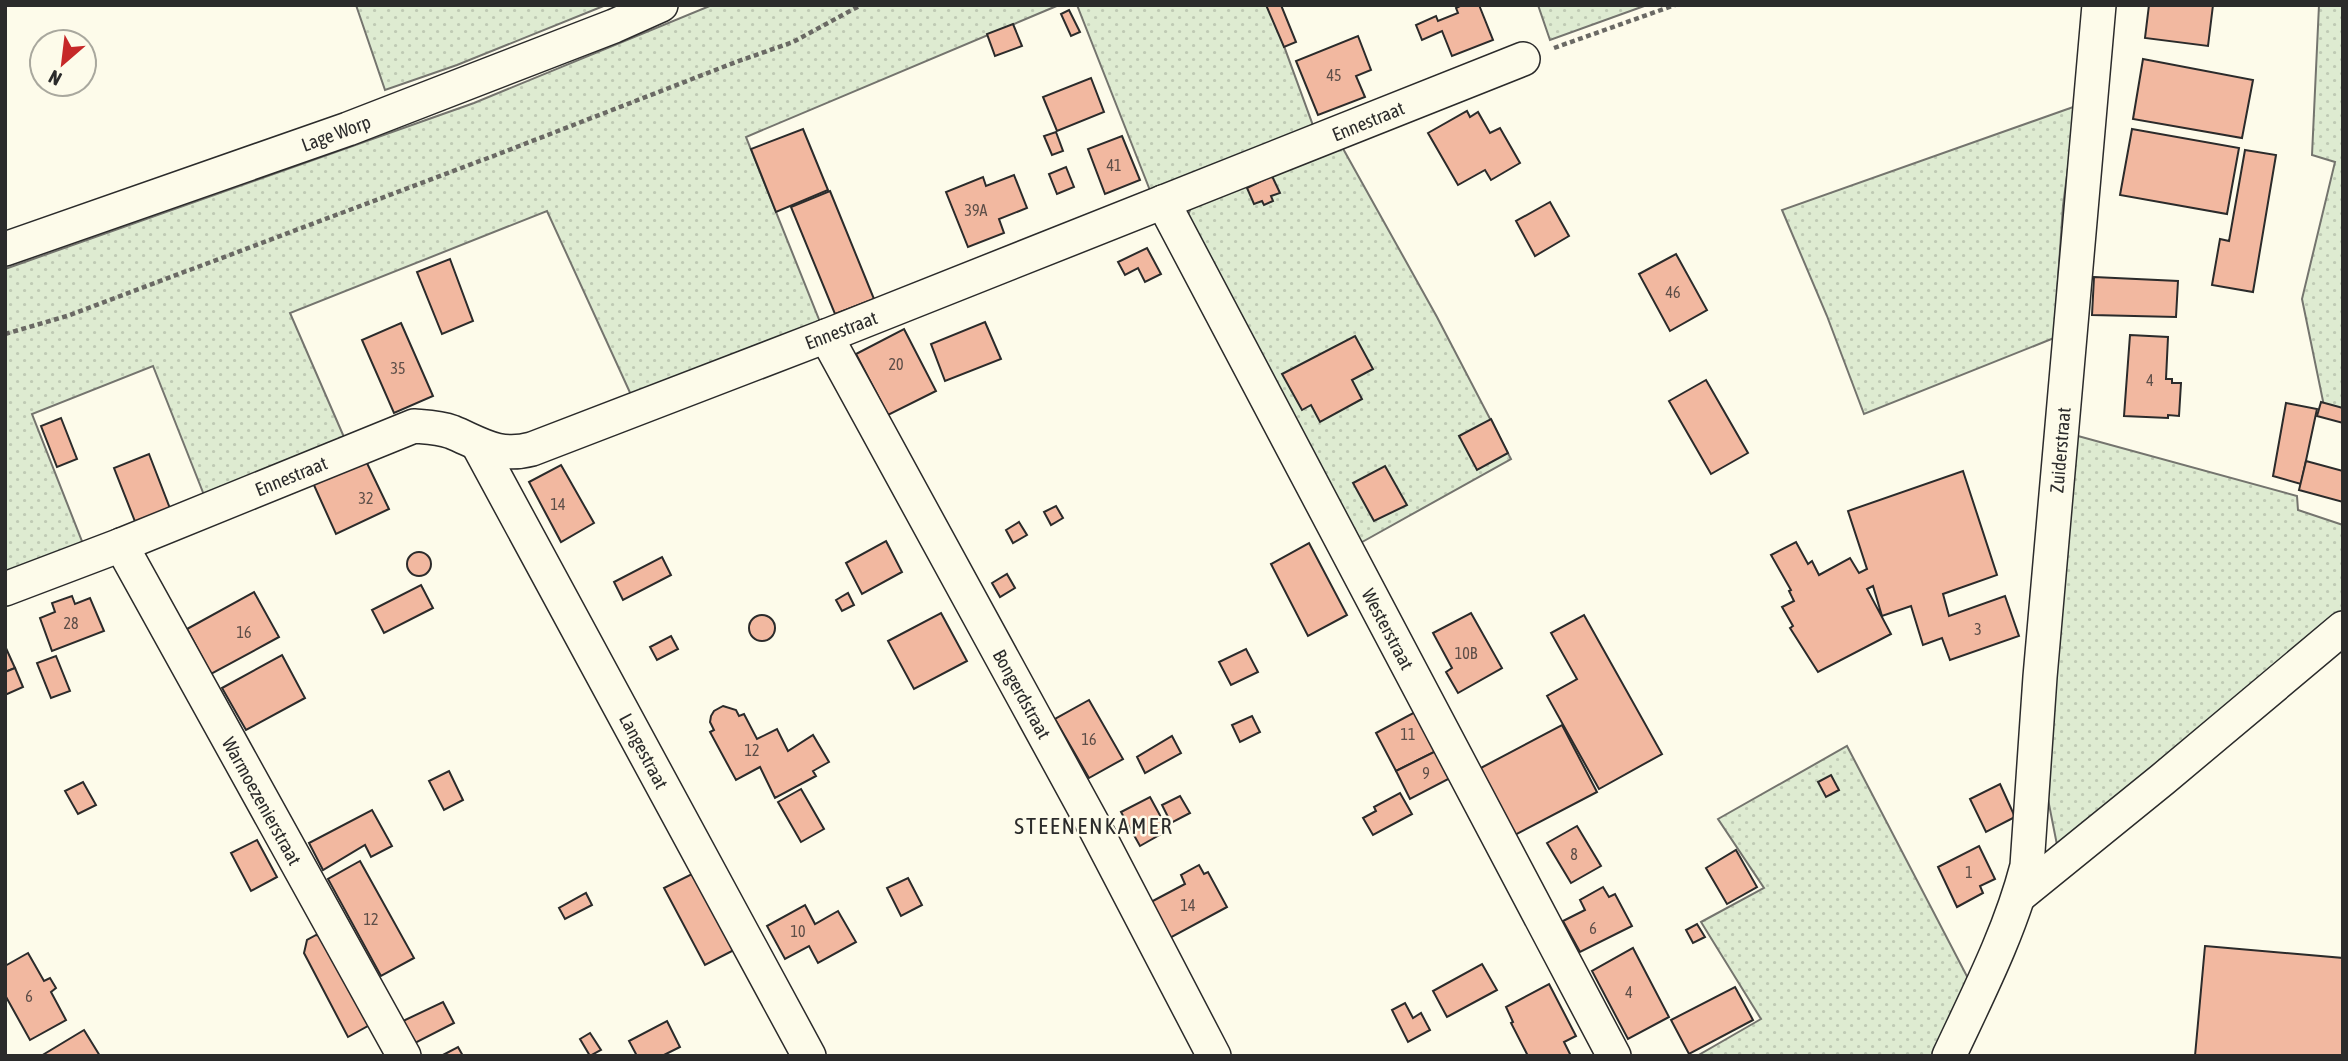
<svg xmlns="http://www.w3.org/2000/svg" width="2348" height="1061" viewBox="0 0 2348 1061" font-family="'Asap Condensed',sans-serif">
  <style>
    .grass { fill: url(#grass-dots); stroke: #74746e; stroke-width: 2 }
    .building { fill: #f2b8a0; stroke: #2b2b2b; stroke-width: 2 }
    .lines { fill: none; stroke-linecap: round; stroke-linejoin: round }
    .street-casing { stroke: #2b2b2b; stroke-width: 36 }
    .path { stroke: #6a6964; stroke-width: 4.5; stroke-dasharray: 5 3.5; stroke-linecap: butt }
    .street { stroke: #fdfbea; stroke-width: 33 }
    .labels { text-anchor: middle; stroke-width: 5; stroke-linejoin: round; paint-order: stroke }
    .number-label { font-size: 16px; fill: #5d4e48 }
    .street-label { font-size: 19px; fill: #2b2b2b; stroke: #fdfbea }
    .quarter-label { font-size: 23px; letter-spacing: 2px; fill: #2b2b2b; stroke: #fdfbea }
  </style>
  <defs>
    <pattern id="grass-dots" width="8" height="8" patternUnits="userSpaceOnUse" patternTransform="scale(1.75)"><rect width="8" height="8" fill="#deebd1"/><path d="M2 2h.1M6 6h.1" fill="none" stroke="#bfcab4" stroke-width="1.8" stroke-linecap="round"/></pattern>
  </defs>
  <rect width="100%" height="100%" fill="#fdfbea"/>
  <!-- grass -->
  <g class="grass">
    <polygon points="356,5 606,5 457,65 385,90"/>
    <polygon points="712,5 1059,5 746,137 820,322 632,397 547,211 290,313 347,444 206,500 153,366 32,414 85,549 5,578 5,269 474,103"/>
    <polygon points="1077,5 1269,5 1315,131 1153,198"/>
    <polygon points="1538,5 1647,5 1550,40"/>
    <polygon points="2319,5 2343,5 2343,410 2324,406 2302,299 2335,162 2312,155"/>
    <polygon points="2076,106 2063,206 2054,338 1864,414 1827,316 1782,210"/>
    <polygon points="1341,145 1437,317 1511,459 1355,546 1185,222 1190,210 1202,195"/>
    <polygon points="2067,433 2297,496 2298,510 2343,525 2343,610 2276,669 2058,850 2042,769"/>
    <polygon points="1847,746 1971,984 1939,1056 1697,1056 1761,1019 1701,922 1764,888 1718,819"/>
  </g>
  <!-- building -->
  <g class="building">
    <polygon points="1266,5 1281,5 1296,42 1284,47"/>
    <polygon points="1462,5 1479,5 1493,40 1452,56 1442,31 1422,40 1416,25 1436,16 1438,21 1458,13 1456,8"/>
    <polygon points="2149,5 2213,5 2208,46 2145,38"/>
    <polygon points="1069,10 1080,32 1071,36 1061,14"/>
    <polygon points="1013,24 1022,46 995,56 987,34"/>
    <polygon points="1358,36 1371,70 1356,76 1365,97 1318,115 1296,61"/>
    <polygon points="2143,59 2253,80 2242,138 2133,119"/>
    <polygon points="1091,78 1104,112 1057,131 1043,97"/>
    <polygon points="1467,111 1470,117 1478,112 1490,133 1500,128 1520,163 1491,180 1485,170 1458,185 1428,133"/>
    <polygon points="803,129 828,190 776,212 751,149"/>
    <polygon points="2132,129 2239,148 2227,214 2120,195"/>
    <polygon points="1056,132 1063,151 1052,155 1044,136"/>
    <polygon points="1122,136 1140,180 1105,194 1088,149"/>
    <polygon points="2245,150 2276,155 2253,292 2212,285 2220,239 2229,241"/>
    <polygon points="1066,167 1074,187 1057,194 1049,174"/>
    <polygon points="1014,175 1027,208 999,219 1004,233 968,247 946,192 983,177 986,186"/>
    <polygon points="1272,176 1280,193 1271,196 1273,201 1264,205 1262,201 1254,204 1247,188"/>
    <polygon points="830,191 874,299 835,314 791,207"/>
    <polygon points="1550,202 1569,236 1535,256 1516,221"/>
    <polygon points="1147,248 1161,274 1145,282 1138,268 1125,275 1118,262"/>
    <polygon points="1676,254 1707,310 1670,331 1639,274"/>
    <polygon points="450,259 473,321 442,334 417,272"/>
    <polygon points="2094,277 2178,281 2176,317 2092,315"/>
    <polygon points="985,322 1001,359 945,381 931,344"/>
    <polygon points="401,323 433,396 394,413 362,340"/>
    <polygon points="904,329 936,391 888,415 856,354"/>
    <polygon points="2130,335 2168,337 2166,379 2172,379 2172,383 2181,383 2179,416 2168,415 2168,418 2124,416"/>
    <polygon points="1355,336 1373,369 1352,380 1362,399 1320,422 1311,405 1302,410 1282,374"/>
    <polygon points="1706,380 1748,453 1711,474 1669,401"/>
    <polygon points="2321,402 2343,408 2343,423 2317,416"/>
    <polygon points="2286,403 2317,409 2301,484 2273,476"/>
    <polygon points="61,418 77,459 57,467 41,426"/>
    <polygon points="1491,419 1508,453 1477,470 1459,436"/>
    <polygon points="149,454 171,511 136,524 114,468"/>
    <polygon points="365,459 389,509 336,534 313,483"/>
    <polygon points="2306,461 2343,471 2343,502 2299,490"/>
    <polygon points="561,465 594,523 561,542 529,482"/>
    <polygon points="1385,466 1407,505 1374,521 1353,483"/>
    <polygon points="1963,471 1997,575 1943,594 1949,616 2005,596 2019,636 1950,660 1942,638 1923,645 1911,606 1882,616 1873,586 1867,589 1891,634 1818,672 1790,628 1793,626 1782,607 1794,601 1789,591 1791,590 1771,555 1796,542 1808,564 1812,561 1819,575 1850,558 1859,573 1867,569 1848,511"/>
    <polygon points="1056,506 1063,518 1051,525 1044,512"/>
    <polygon points="1019,522 1027,535 1013,543 1006,530"/>
    <polygon points="886,541 902,572 862,594 846,563"/>
    <polygon points="1309,543 1347,615 1308,636 1271,564"/>
    <circle cx="419" cy="564" r="12"/>
    <polygon points="662,557 671,575 623,600 614,582"/>
    <polygon points="1007,574 1015,588 1000,597 992,583"/>
    <polygon points="421,585 433,608 384,633 372,610"/>
    <polygon points="254,592 279,637 211,674 187,629"/>
    <polygon points="848,593 854,605 842,611 836,600"/>
    <polygon points="72,596 75,604 90,598 104,631 52,651 40,618 55,612 52,603"/>
    <polygon points="941,613 967,661 914,689 888,641"/>
    <polygon points="1471,613 1502,668 1458,693 1446,672 1452,668 1433,633"/>
    <polygon points="1584,615 1662,754 1599,789 1547,696 1577,679 1551,633"/>
    <circle cx="762" cy="628" r="13"/>
    <polygon points="671,636 678,649 657,660 650,647"/>
    <polygon points="5,646 15,668 5,672"/>
    <polygon points="1246,649 1258,672 1231,685 1219,662"/>
    <polygon points="282,655 305,698 246,730 222,688"/>
    <polygon points="56,656 70,691 51,698 37,663"/>
    <polygon points="15,668 23,687 5,695 5,672"/>
    <polygon points="1089,700 1123,759 1089,778 1055,719"/>
    <polygon points="723,706 736,710 739,716 744,714 757,739 777,729 788,751 813,735 829,762 813,771 816,776 775,798 760,767 736,780 710,732 714,730 710,722 711,716 714,711"/>
    <polygon points="1417,711 1442,748 1396,771 1376,733"/>
    <polygon points="1252,716 1260,732 1240,742 1232,725"/>
    <polygon points="1562,725 1597,792 1513,836 1477,770"/>
    <polygon points="1172,736 1181,753 1145,773 1137,757"/>
    <polygon points="1442,748 1454,776 1410,799 1396,771"/>
    <polygon points="449,771 463,800 444,810 429,781"/>
    <polygon points="1831,775 1839,790 1826,797 1818,782"/>
    <polygon points="83,782 96,805 78,814 65,791"/>
    <polygon points="2000,784 2015,817 1986,832 1970,799"/>
    <polygon points="801,789 824,829 801,842 778,802"/>
    <polygon points="1400,793 1412,814 1373,835 1363,818 1376,811 1374,807"/>
    <polygon points="1180,796 1190,813 1171,823 1162,805"/>
    <polygon points="1150,797 1168,830 1140,846 1121,812"/>
    <polygon points="372,810 392,846 371,857 365,845 323,870 309,843"/>
    <polygon points="1577,826 1601,866 1571,883 1547,843"/>
    <polygon points="257,840 277,877 251,891 231,853"/>
    <polygon points="1979,846 1995,879 1980,886 1983,893 1957,907 1938,867"/>
    <polygon points="1736,850 1757,887 1727,904 1706,868"/>
    <polygon points="360,861 414,958 381,976 328,879"/>
    <polygon points="1199,865 1204,874 1208,872 1227,907 1168,939 1149,903 1185,884 1181,875"/>
    <polygon points="694,873 734,950 705,965 664,888"/>
    <polygon points="908,878 922,905 901,916 887,888"/>
    <polygon points="1603,887 1609,897 1615,894 1632,926 1580,952 1563,921 1585,910 1580,900"/>
    <polygon points="586,893 592,905 565,919 559,908"/>
    <polygon points="805,905 815,924 838,911 856,942 818,963 809,946 785,959 767,926"/>
    <polygon points="1697,924 1705,937 1693,943 1686,930"/>
    <polygon points="316,935 328,937 375,1022 348,1037 304,953 307,940"/>
    <polygon points="2205,946 2343,958 2343,1056 2195,1056"/>
    <polygon points="1633,948 1669,1017 1628,1039 1592,971"/>
    <polygon points="28,953 44,981 50,978 56,988 51,992 66,1020 30,1040 5,995 5,966"/>
    <polygon points="1482,964 1497,990 1447,1017 1433,991"/>
    <polygon points="1549,984 1576,1036 1564,1042 1571,1056 1528,1056 1511,1023 1513,1022 1506,1007"/>
    <polygon points="1735,987 1753,1020 1689,1054 1671,1020"/>
    <polygon points="443,1002 454,1023 415,1043 403,1021"/>
    <polygon points="1405,1003 1413,1018 1421,1013 1430,1030 1408,1042 1392,1010"/>
    <polygon points="667,1021 680,1047 662,1056 637,1056 629,1041"/>
    <polygon points="84,1030 100,1056 41,1056"/>
    <polygon points="590,1033 601,1050 590,1056 580,1039"/>
    <polygon points="458,1047 463,1056 441,1056"/>
  </g>
  <g class="lines">
    <!-- street casing -->
    <g class="street-casing">
      <g id="street">
        <polyline points="1163,202 1614,1056"/>
        <polyline points="5,249 348,129 614,26 661,5"/>
        <polyline points="826,336 1094,826 1214,1056"/>
        <polyline points="478,445 809,1056"/>
        <polyline points="121,545 404,1056"/>
        <path d="M5,589l116,-44 293,-119c13,1 25,1 38,6 29,12 46,26 80,17l294,-113 697,-277"/>
        <polyline points="2020,895 2163,779 2343,628"/>
        <path d="M1949,1056c29,-62 61,-124 78,-190l13,-189 59,-672"/>
      </g>
    </g>
    <!-- path -->
    <g class="path">
      <polyline points="1554,48 1675,5"/>
      <polyline points="5,334 67,316 496,155 736,62 793,42 861,5"/>
    </g>
    <!-- street -->
    <use href="#street" class="street"/>
  </g>
  <g class="labels">
    <!-- number labels -->
    <g class="number-label">
      <text x="1334" y="81">45</text>
      <text x="1114" y="171">41</text>
      <text x="976" y="216">39A</text>
      <text x="1673" y="298">46</text>
      <text x="896" y="370">20</text>
      <text x="398" y="374">35</text>
      <text x="2150" y="386">4</text>
      <text x="366" y="504">32</text>
      <text x="558" y="510">14</text>
      <text x="71" y="629">28</text>
      <text x="1978" y="635">3</text>
      <text x="244" y="638">16</text>
      <text x="1466" y="659">10B</text>
      <text x="1408" y="740">11</text>
      <text x="1089" y="745">16</text>
      <text x="752" y="756">12</text>
      <text x="1426" y="779">9</text>
      <text x="1574" y="860">8</text>
      <text x="1969" y="878">1</text>
      <text x="1188" y="911">14</text>
      <text x="371" y="925">12</text>
      <text x="1593" y="934">6</text>
      <text x="798" y="937">10</text>
      <text x="1629" y="998">4</text>
      <text x="29" y="1002">6</text>
    </g>
    <!-- street labels -->
    <g class="street-label">
      <text transform="translate(1368 121) rotate(-22)" y="7">Ennestraat</text>
      <text transform="translate(336 133) rotate(-20)" y="7">Lage Worp</text>
      <text transform="translate(841 330) rotate(-21)" y="7">Ennestraat</text>
      <text transform="translate(2060 450) rotate(-85)" y="7">Zuiderstraat</text>
      <text transform="translate(291 476) rotate(-22)" y="7">Ennestraat</text>
      <text transform="translate(1388 629) rotate(62)" y="7">Westerstraat</text>
      <text transform="translate(1022 694) rotate(61)" y="7">Bongerdstraat</text>
      <text transform="translate(644 751) rotate(62)" y="7">Langestraat</text>
      <text transform="translate(262 801) rotate(61)" y="7">Warmoezenierstraat</text>
    </g>
    <!-- quarter labels -->
    <g class="quarter-label">
      <text x="1094" y="834">STEENENKAMER</text>
    </g>
  </g>
  <!-- border -->
  <rect width="2348" height="1061" fill="none" stroke="#2b2b2b" stroke-width="14"/>
  <!-- north arrow -->
  <g transform="translate(63 63) rotate(208)"><circle r="33" fill="#fdfbea" stroke="#a9a89e" stroke-width="2"/>
  <path d="M0-5L12 26L0 18L-12 26Z" fill="#c62828"/>
  <text y="-10" font-size="19" font-weight="bold" text-anchor="middle" fill="#2b2b2b">N</text>
  </g>
</svg>
